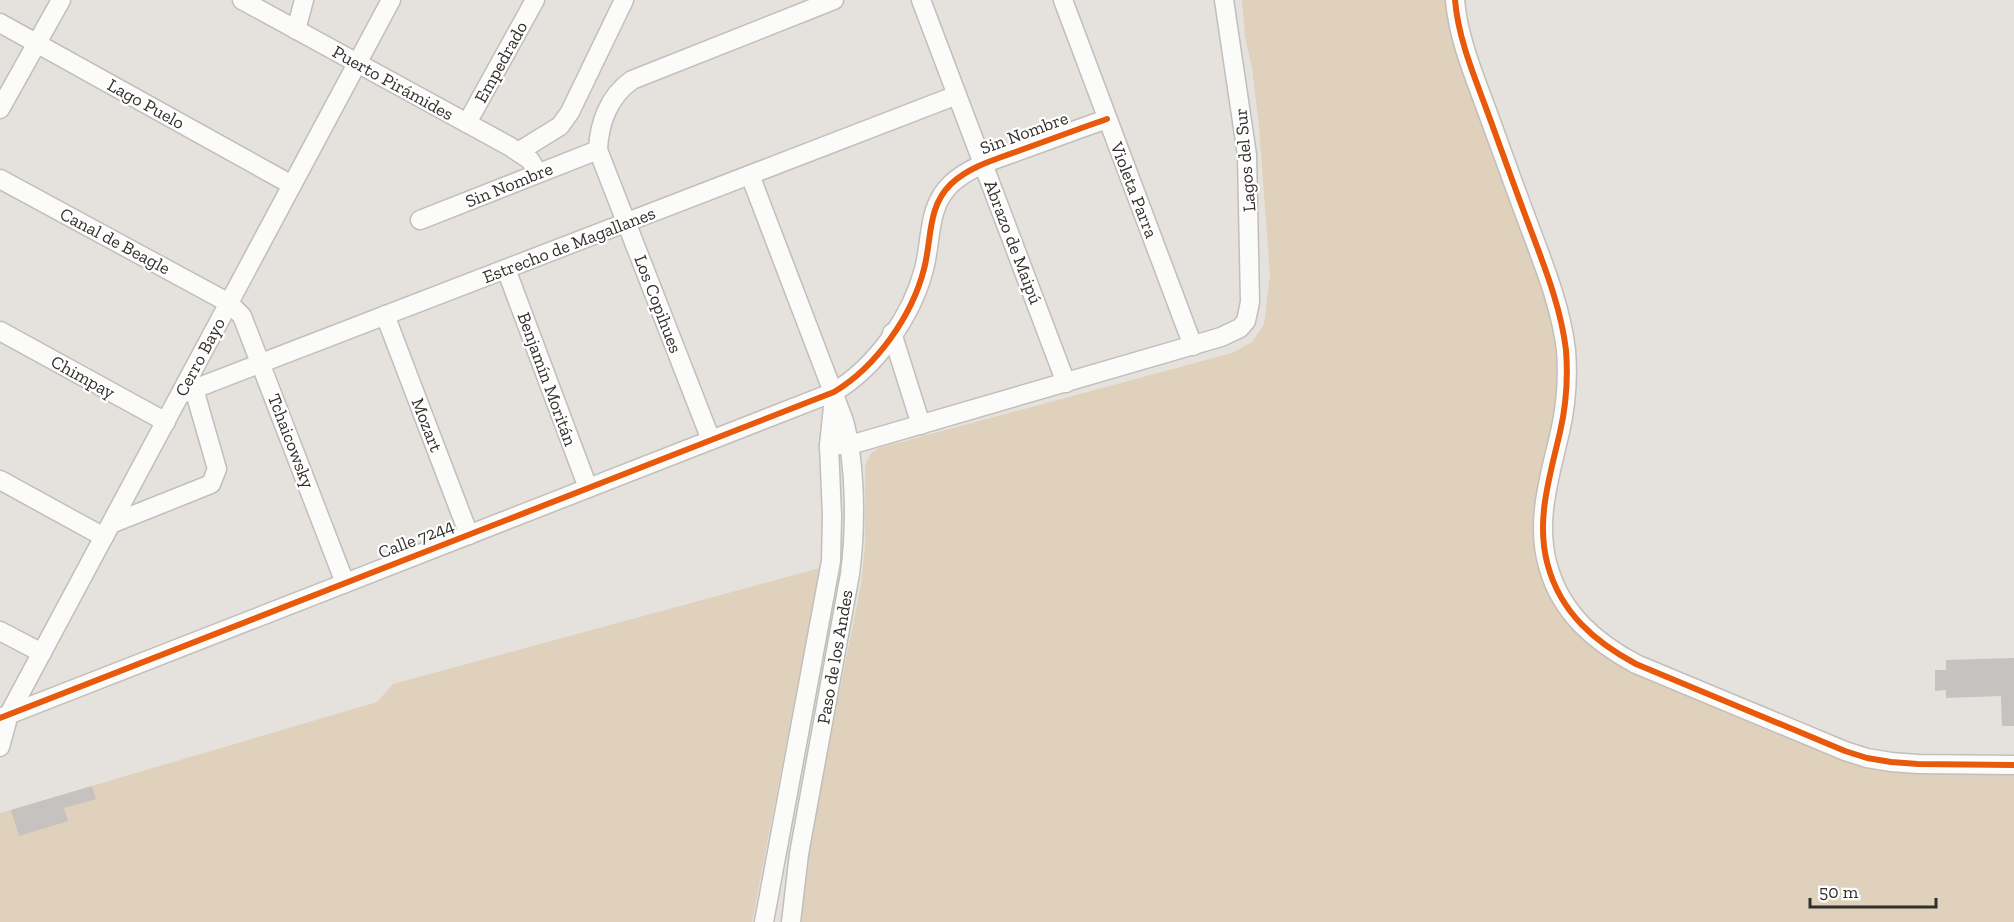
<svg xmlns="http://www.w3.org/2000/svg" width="2014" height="922" viewBox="0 0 2014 922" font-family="'Zilla Slab',serif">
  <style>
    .green { fill: #dfd1bb }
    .building { fill: #c5c2bf }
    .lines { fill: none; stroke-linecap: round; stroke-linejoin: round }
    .minor-casing { stroke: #c1bebb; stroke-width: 21 }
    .minor { stroke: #fbfbfa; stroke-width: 18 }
    .cycleway-casing { stroke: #fff; stroke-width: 10 }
    .cycleway { stroke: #e8590c; stroke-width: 6 }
    .labels { text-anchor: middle; stroke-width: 4.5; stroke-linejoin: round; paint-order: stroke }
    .street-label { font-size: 18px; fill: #32302d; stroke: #fff }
  </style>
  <rect width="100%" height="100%" fill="#e5e2de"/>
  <!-- green -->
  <g class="green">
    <polygon points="1242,0 1455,0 1562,324 1560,430 1547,566 1588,632 1845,751 2014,765 2014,922 801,922 812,828 861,585 865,546 865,465 871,453 879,448 1232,353 1252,342 1264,324 1270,275 1259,126 1252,68 1245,37"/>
    <polygon points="820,568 752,922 0,922 0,813 377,702 393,684"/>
  </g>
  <!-- building -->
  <g class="building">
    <polygon points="2014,658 2014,726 2002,726 2001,696 1946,698 1946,690 1935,691 1935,670 1946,670 1946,660"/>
    <polygon points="92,786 96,799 64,808 68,821 19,836 11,810"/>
  </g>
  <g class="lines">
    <!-- minor casing -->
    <g class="minor-casing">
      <g id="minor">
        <polyline points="242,0 509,146 530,160 538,173"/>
        <polyline points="921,0 1066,383"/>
        <polyline points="1063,0 1193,346"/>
        <path d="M1455,0c3,35 16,68 28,100 16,43 31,86 47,128 15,40 31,80 36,122 2,26 0,56 -6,82 -10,44 -25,89 -12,134 13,47 47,76 88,98l209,87 22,7 24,4 27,2 96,1"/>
        <polyline points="0,23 292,185"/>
        <polyline points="296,30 304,0"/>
        <polyline points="0,109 61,0"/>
        <polyline points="467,123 535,0"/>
        <polyline points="518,152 560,126 570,112 624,0"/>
        <path d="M750,175l94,246c12,45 12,107 6,153l-51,280 -8,68"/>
        <polyline points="0,179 229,303 242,316 345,583"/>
        <polyline points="420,220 598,150"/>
        <polyline points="506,269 588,488"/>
        <polyline points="385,315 469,535"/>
        <polyline points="0,331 166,422"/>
        <polyline points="892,333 921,425"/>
        <polyline points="181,394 957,95"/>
        <path d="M711,440l-113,-290c1,-27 11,-54 34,-70l202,-80"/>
        <polyline points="829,445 850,445 1221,337 1240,328 1246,321 1250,302 1247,155 1224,0"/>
        <polyline points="0,480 104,537"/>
        <polyline points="111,524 211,484 217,469 194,389"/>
        <polyline points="0,631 42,653"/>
        <path d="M0,718l834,-326c42,-25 78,-76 90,-123 8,-30 3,-62 27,-85 19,-18 46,-25 70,-34 28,-10 57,-21 86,-31"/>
        <polyline points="0,747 9,714 391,0"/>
        <polyline points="764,922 831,561 832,516 829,445 834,397"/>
      </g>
    </g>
    <!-- minor -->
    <use href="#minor" class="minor"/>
    <!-- cycleway casing -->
    <g class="cycleway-casing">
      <g id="cycleway">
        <path d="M1455,0c3,35 16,68 28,100 16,43 31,86 47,128 15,40 31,80 36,122 2,26 0,56 -6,82 -10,44 -25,89 -12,134 13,47 47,76 88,98l209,87 22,7 24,4 27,2 96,1"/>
        <path d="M0,718l834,-326c42,-25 78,-76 90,-123 8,-30 3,-62 27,-85 19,-18 46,-25 70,-34 28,-10 57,-21 86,-31"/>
      </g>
    </g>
    <!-- cycleway -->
    <use href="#cycleway" class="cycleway"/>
  </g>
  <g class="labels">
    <!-- street labels -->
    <g class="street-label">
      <text transform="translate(501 62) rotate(-61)" y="6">Empedrado</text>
      <text transform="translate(393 83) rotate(29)" y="6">Puerto Pirámides</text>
      <text transform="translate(146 104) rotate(29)" y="6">Lago Puelo</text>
      <text transform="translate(1024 133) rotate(-20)" y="6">Sin Nombre</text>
      <text transform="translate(1245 160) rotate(-95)" y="6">Lagos del Sur</text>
      <text transform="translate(509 185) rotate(-22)" y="6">Sin Nombre</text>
      <text transform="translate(1134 190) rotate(69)" y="6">Violeta Parra</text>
      <text transform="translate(115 241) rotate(28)" y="6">Canal de Beagle</text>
      <text transform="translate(1013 242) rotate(69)" y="6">Abrazo de Maipú</text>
      <text transform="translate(569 245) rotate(-21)" y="6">Estrecho de Magallanes</text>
      <text transform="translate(658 304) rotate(69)" y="6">Los Copihues</text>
      <text transform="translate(200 357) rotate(-62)" y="6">Cerro Bayo</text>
      <text transform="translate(83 377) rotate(29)" y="6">Chimpay</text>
      <text transform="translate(547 379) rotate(70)" y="6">Benjamín Moritán</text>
      <text transform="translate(427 425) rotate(69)" y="6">Mozart</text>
      <text transform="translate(291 441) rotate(69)" y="6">Tchaicowsky</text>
      <text transform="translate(416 539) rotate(-21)" y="6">Calle 7244</text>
      <text transform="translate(835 657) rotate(-80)" y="6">Paso de los Andes</text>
    </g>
  </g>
  <!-- scale -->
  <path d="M1810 898v9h126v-9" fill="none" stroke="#32302d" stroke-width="3"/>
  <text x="1819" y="898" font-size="18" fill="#32302d" stroke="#ffffff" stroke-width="4.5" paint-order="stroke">50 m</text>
</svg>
